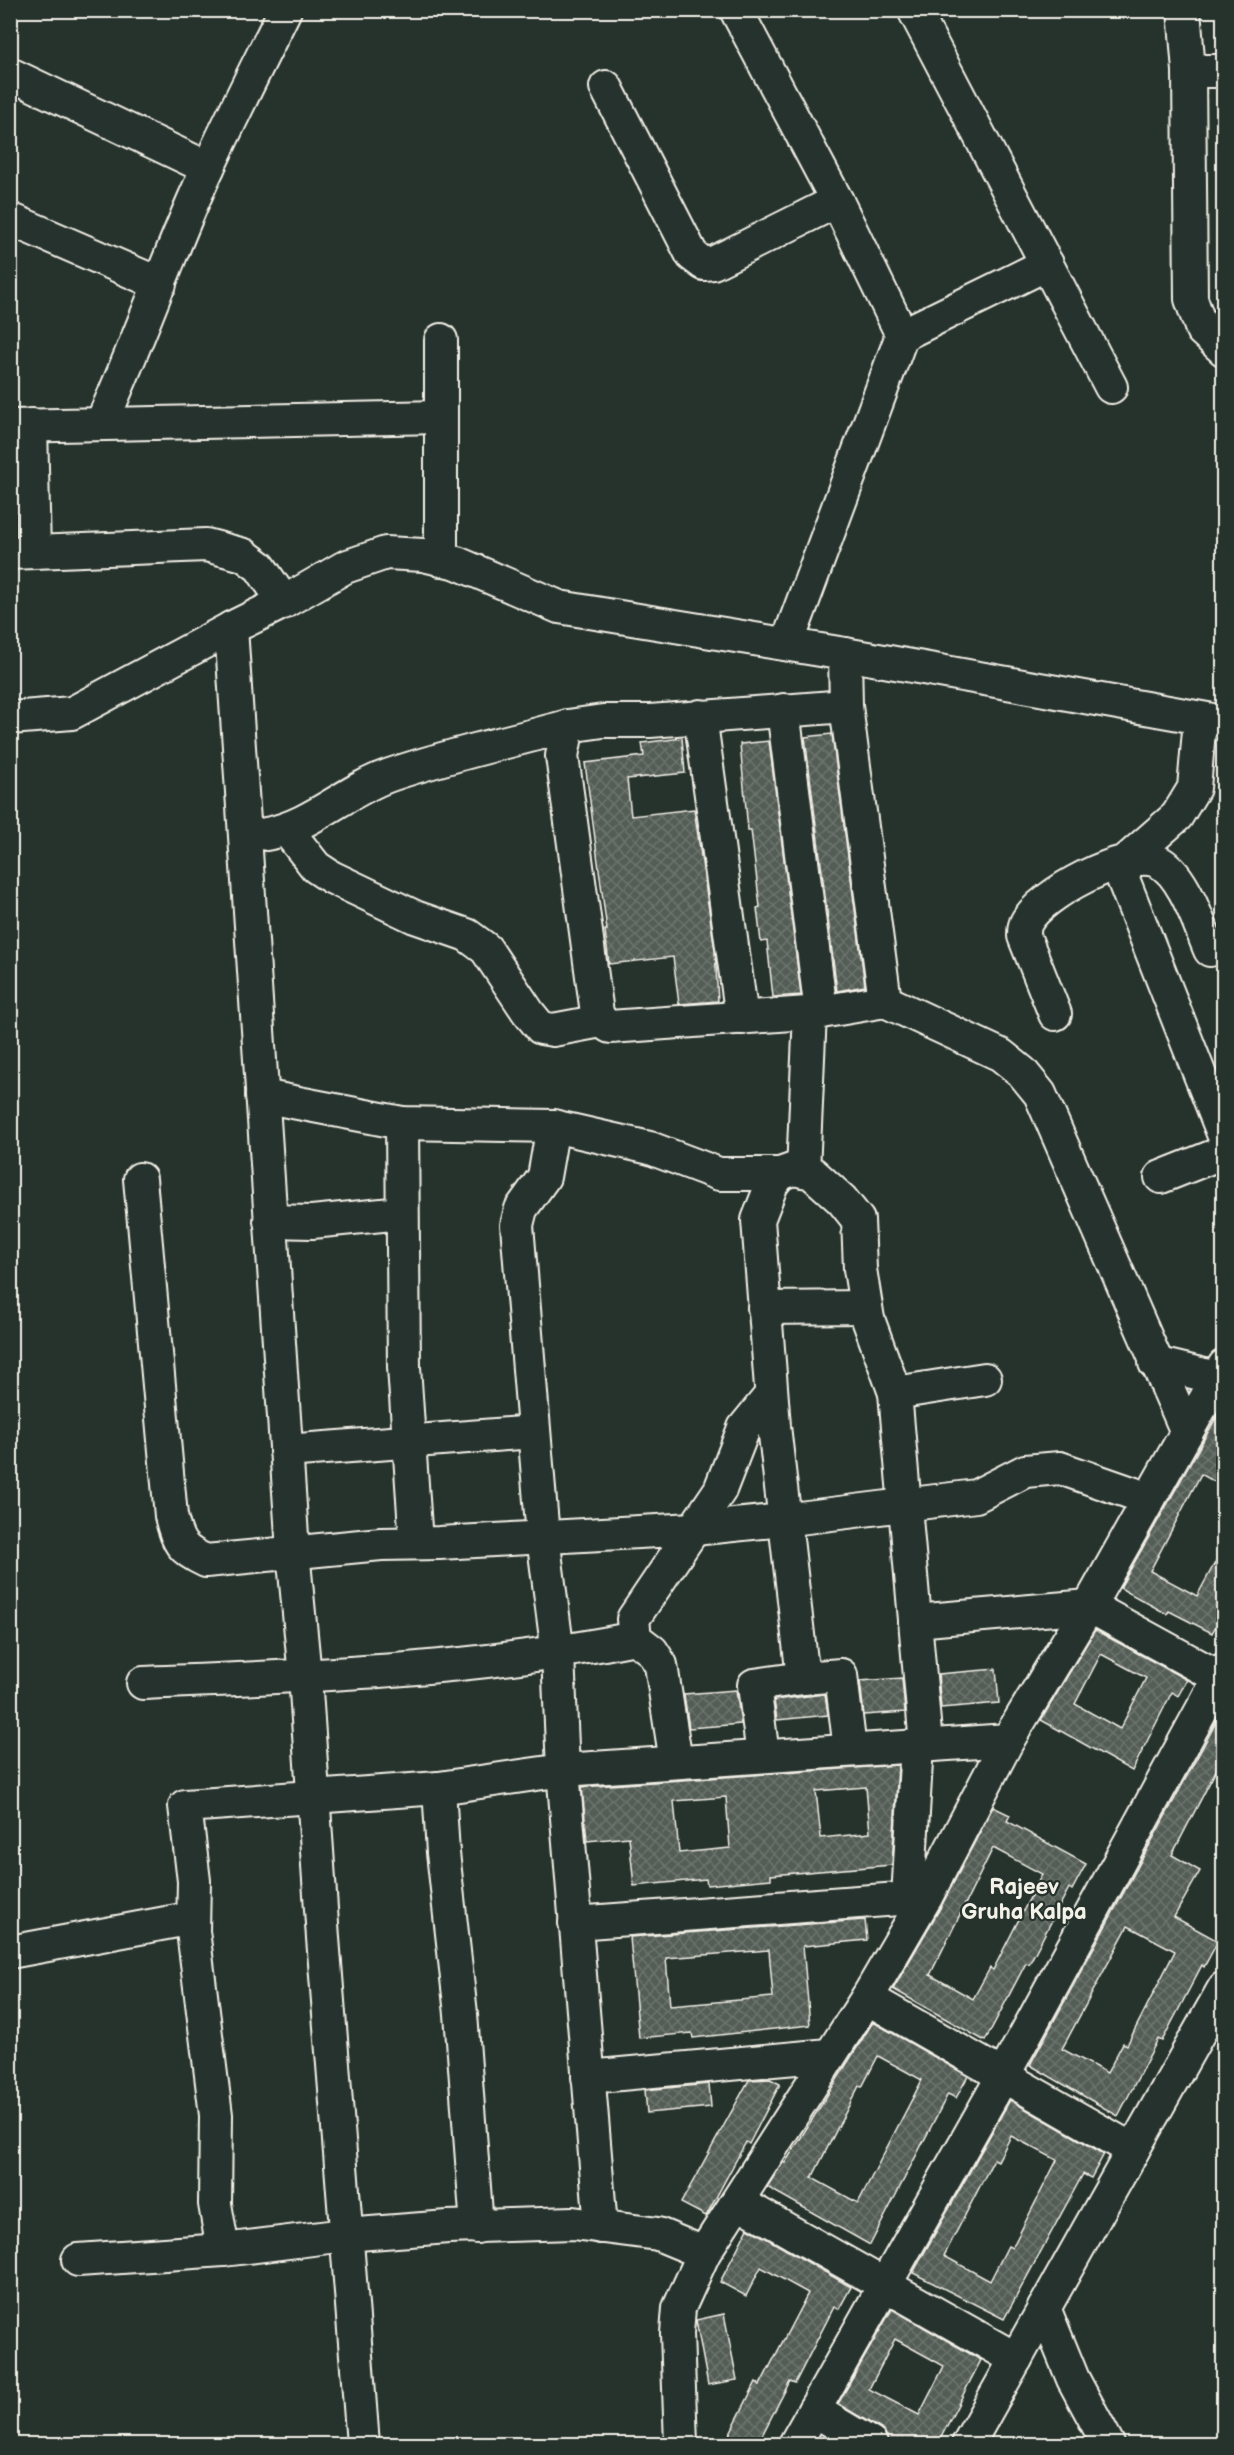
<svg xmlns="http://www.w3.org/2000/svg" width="1234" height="2455" viewBox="0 0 1234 2455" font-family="'Balsamiq Sans',sans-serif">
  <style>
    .building { fill: url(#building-cross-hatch); stroke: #f4f1e8; stroke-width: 1.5; fill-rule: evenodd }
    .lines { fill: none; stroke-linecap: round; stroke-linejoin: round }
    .minor-casing { stroke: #f4f1e8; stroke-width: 36 }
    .minor { stroke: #26332d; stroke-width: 32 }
    .labels { text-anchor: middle; stroke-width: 4.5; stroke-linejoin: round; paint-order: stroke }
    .district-label { font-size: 22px; font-weight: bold; fill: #f4f1e8; stroke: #26332d }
  </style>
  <defs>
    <pattern id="building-cross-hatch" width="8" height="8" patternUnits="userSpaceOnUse" patternTransform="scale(1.5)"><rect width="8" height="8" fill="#525c55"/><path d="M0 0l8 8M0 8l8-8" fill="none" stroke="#6c746d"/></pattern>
  </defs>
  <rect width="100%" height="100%" fill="#26332d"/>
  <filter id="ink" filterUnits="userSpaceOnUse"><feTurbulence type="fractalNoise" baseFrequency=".0167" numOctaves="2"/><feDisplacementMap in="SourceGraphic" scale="12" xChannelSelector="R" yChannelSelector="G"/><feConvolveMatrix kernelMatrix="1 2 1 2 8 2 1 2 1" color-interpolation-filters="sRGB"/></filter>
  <g filter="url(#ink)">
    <!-- building -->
    <g class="building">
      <polygon points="832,734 865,986 837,991 805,737"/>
      <polygon points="682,738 685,773 627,779 631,816 694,809 715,951 718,1001 679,1004 673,957 609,964 605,930 607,930 585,763 644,756 642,743"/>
      <polygon points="769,741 801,995 773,997 767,941 761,942 757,908 760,907 751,830 748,830 740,744"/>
      <polygon points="1224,1404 1224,1487 1201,1474 1150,1571 1197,1596 1224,1546 1224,1611 1212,1633 1169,1611 1167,1614 1120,1588"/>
      <path d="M1095,1630l92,50 -9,16 -6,-4 -40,79 -91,-51zM1101,1654l45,24 -26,51 -45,-25z"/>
      <polygon points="996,1669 999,1703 941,1708 938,1674"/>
      <polygon points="902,1678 905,1712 864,1715 860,1681"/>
      <polygon points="736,1690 741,1724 689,1728 684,1694"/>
      <polygon points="825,1694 828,1715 777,1720 774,1700"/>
      <path d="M1224,1708v47l-52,100 28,16 -26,46 44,24 -14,26 -2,-2 -40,76 -4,-2 -40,77 -88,-51zM1128,1926l47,25 -48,94 -4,-2 -16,30 -45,-24z"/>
      <path d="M898,1765l-6,100 -121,10v4l-64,6 -1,-6 -72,7 -5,-49 -42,4 -5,-54zM866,1787l4,46 -49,5 -5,-47zM726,1797l4,51 -51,5 -5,-52z"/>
      <path d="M993,1807l17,8 -3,6 79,43 -14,26 -3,-2 -40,76 -3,-1 -41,78 -92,-52 49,-84zM993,1848l49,26 -49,96 -3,-2 -17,31 -43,-24z"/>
      <path d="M865,1920l2,20 -64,6 7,79 -117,13 -1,-5 -53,5 -9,-101zM769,1950l4,47 -103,9 -4,-48z"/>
      <path d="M873,2022l95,54 -12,22 -8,-4 -78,151 -103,-58 16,-25 2,1zM878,2056l44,24 -64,123 -46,-25 47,-92 3,1z"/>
      <polygon points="770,2079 780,2084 749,2144 746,2142 706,2216 681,2203 749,2080"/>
      <polygon points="709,2084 711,2107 647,2113 645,2090"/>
      <path d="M1010,2100l94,54 -13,24 -8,-4 -79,145 -91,-46zM1011,2136l46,24 -45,88 -4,-2 -18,35 -46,-25 50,-97 4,2z"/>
      <polygon points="748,2228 851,2287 839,2309 834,2307 795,2383 790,2381 757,2445 724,2445 756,2382 760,2385 808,2293 761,2267 746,2296 720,2282"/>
      <path d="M892,2309l89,51 -44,85h-48l-2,-9 -6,-7 -43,-25zM895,2339l49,27 -25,49 -50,-26z"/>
      <polygon points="724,2314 737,2380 708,2385 696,2320"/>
    </g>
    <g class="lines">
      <!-- minor casing -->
      <g class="minor-casing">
        <g id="minor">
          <polyline points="736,10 837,201 902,335 787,644"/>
          <polyline points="914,10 1111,387"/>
          <polyline points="1184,10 1189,71 1191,299 1202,330 1224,350"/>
          <polyline points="1189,71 1224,71"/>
          <polyline points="10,74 208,168"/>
          <polyline points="606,87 692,255 704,264 713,263 837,201"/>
          <polyline points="10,219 160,284"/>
          <polyline points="902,335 1047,264"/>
          <polyline points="441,340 441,560"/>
          <path d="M102,422c33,-73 60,-149 92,-223 28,-64 60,-126 91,-189"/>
          <polyline points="31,425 34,552"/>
          <polyline points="10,426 441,417"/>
          <polyline points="10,553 206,545 244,555 260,567 284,602"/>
          <polyline points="231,628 293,1551 305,1676 323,1938 363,2444"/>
          <polyline points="845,654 846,706 885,1001"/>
          <polyline points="846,706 650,721 603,721 568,726 562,756 597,1013 601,1021 610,1027 821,1012 885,1001 1001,1055 1022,1072 1040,1094 1187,1432"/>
          <polyline points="783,710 821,1012"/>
          <polyline points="700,716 742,1018"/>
          <polyline points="10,718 72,713 231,628 284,602 345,567 386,553 423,555 457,563 559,607 845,654 1224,722"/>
          <polyline points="1200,719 1194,788 1177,816 1127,860 1123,879 1224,1136"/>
          <polyline points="287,830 316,867 331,877 415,917 467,935 486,949 528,1012 541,1028 553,1030 601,1021"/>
          <path d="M266,834c46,-8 80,-44 124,-59 58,-20 119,-33 178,-49"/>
          <path d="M1055,1014l-31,-78c0,-3 0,-10 2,-13 13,-28 101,-75 131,-62 27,12 42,64 53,89"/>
          <polyline points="262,1096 402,1123 553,1126 650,1148 719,1174 780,1174"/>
          <polyline points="402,1123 404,1367 416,1543"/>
          <polyline points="553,1126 544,1177 521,1209 517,1225 543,1537 558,1654 563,1770 601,2227"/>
          <polyline points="803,1171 810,1013"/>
          <polyline points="1161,1177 1224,1152"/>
          <path d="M140,1179l31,337c6,26 10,34 35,45l175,-17 58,-1 255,-14 89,-9 193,-24 49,-25 35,-3 89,31"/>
          <polyline points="270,1221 312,1222 402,1213"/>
          <polyline points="764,1308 866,1307"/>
          <polyline points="1155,1363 1217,1378"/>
          <polyline points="895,1393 985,1379"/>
          <polyline points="286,1451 534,1432"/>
          <polyline points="915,1621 1089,1606 1224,1680"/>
          <polyline points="803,1678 841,1675 850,1750"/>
          <path d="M143,1683c164,-7 331,-12 492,-45"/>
          <polyline points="763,1756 754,1685 803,1678 774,1426 758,1220 772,1184 780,1174 794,1169 812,1173 842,1200 858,1220 860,1269 868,1319 895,1393 926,1745"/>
          <polyline points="676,1762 661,1665 652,1651 635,1638 633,1619 720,1490 744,1428 771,1395"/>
          <polyline points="439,1788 443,1853 461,2014 477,2227"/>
          <polyline points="908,1898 917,1745"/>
          <polyline points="575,1923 926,1897"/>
          <polyline points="10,1952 193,1918"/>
          <polyline points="867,1998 1133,2150"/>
          <polyline points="588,2077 829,2055"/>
          <polyline points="738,2202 1016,2359"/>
          <polyline points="223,2250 215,2204 216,2115 193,1931 194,1881 185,1806 439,1788 563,1770 1008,1740"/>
          <polyline points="78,2260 223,2250 345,2235 448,2227 573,2223 658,2234 704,2253"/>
          <polyline points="1044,2308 1073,2379 1108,2444"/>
          <polyline points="814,2410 871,2444"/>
          <polyline points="681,2444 677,2333 679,2308 704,2253 867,1998 926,1897 1008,1740 1089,1606 1224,1366"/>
          <polyline points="795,2444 1003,2076 1224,1669"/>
          <polyline points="968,2444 1224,1988"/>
        </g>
      </g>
      <!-- minor -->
      <use href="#minor" class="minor"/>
    </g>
  </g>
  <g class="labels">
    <!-- district labels -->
    <g class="district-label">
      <text x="1024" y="1894">Rajeev<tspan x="1024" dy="25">Gruha Kalpa</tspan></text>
    </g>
  </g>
  <!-- margin -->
  <rect width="1234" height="2455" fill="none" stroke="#26332d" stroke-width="36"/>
  <rect x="18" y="18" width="1198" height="2419" fill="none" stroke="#f4f1e8" stroke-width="2" filter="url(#ink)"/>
</svg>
